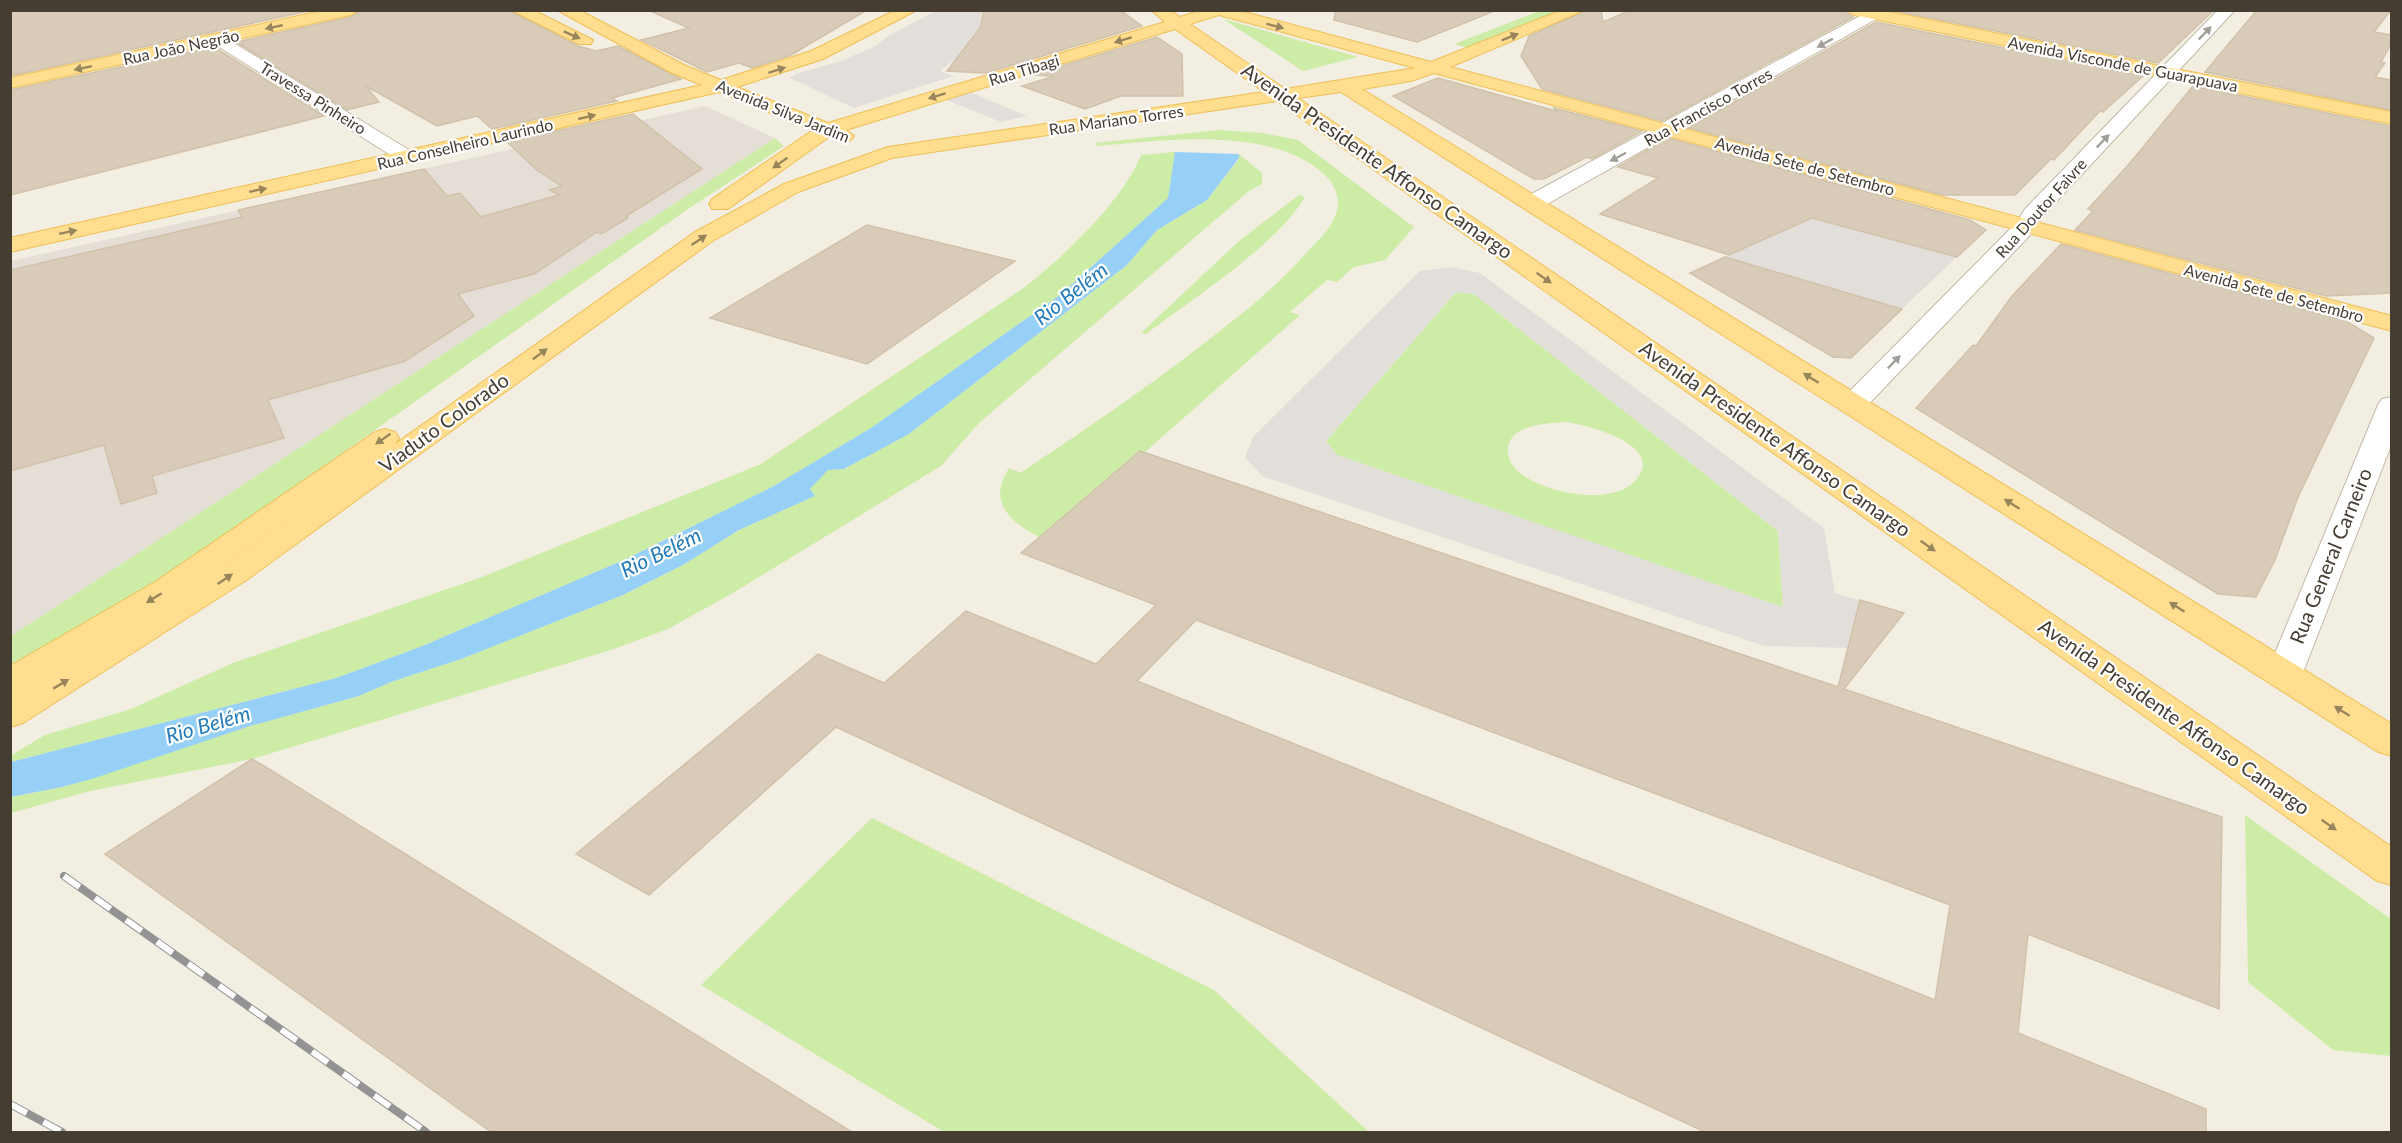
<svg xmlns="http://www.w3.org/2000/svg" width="2402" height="1143" viewBox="0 0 2402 1143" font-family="Lato,sans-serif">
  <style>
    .industrial { fill: #e4ded7 }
    .green { fill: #cdeca6; fill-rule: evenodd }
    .parking { fill: #e2dfdb; fill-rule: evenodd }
    .water { fill: #97d0f7 }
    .building { fill: #d8ccb9; stroke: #d1c1a9; stroke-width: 1.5; fill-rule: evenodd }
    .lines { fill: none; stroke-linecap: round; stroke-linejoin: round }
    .minor-casing { stroke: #c2b8a7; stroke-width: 2 }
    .major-casing { stroke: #efbf54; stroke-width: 2 }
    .minor { fill: #fff; fill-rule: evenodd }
    .major { fill: #ffde8f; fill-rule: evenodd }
    .rail-casing { stroke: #939393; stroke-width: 8 }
    .rail { stroke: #fff; stroke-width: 6; stroke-dasharray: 19; stroke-linecap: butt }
    .oneway { fill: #99855c }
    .oneway2 { fill: #a29e98 }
    .labels { text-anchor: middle; stroke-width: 4.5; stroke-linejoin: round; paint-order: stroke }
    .far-street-label { font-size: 16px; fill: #453d32; stroke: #fff }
    .street-label { font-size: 20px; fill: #453d32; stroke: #fff }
    .water-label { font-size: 21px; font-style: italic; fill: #227bba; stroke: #fff }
  </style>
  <rect width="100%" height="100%" fill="#f3eee2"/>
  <!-- industrial -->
  <polygon class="industrial" points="705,106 775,138 11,636 11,261"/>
  <!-- green -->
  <g class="green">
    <polygon points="1540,11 1574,11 1476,50 1454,44"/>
    <polygon points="1223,19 1358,57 1303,71"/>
    <path d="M1219,130l43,3 36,7 116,87 -29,33 -31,7 -17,15 -10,-2 -37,32 10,3 -156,138 -5,-2 -100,86c-29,-15 -52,-35 -30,-69l11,5c62,-41 122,-82 182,-128 37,-29 74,-57 105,-93 10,-11 23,-22 28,-36 7,-14 1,-30 -10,-41 -54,-50 -161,-35 -228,-29l-2,-3z"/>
    <polygon points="775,138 784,146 685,211 229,533 170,572 11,669 11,636"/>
    <path d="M1175,152l-7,46 -108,97 -189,133 -99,59 -146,72 -206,88 -84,31 -325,84 -1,-6 35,-21 86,-26 102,-46 249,-86 279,-113 264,-177c39,-31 98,-86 116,-132z"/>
    <polygon points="1239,154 1262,173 1262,184 1249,191 979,423 941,466 733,593 668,629 611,650 252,759 90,791 11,813 11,797 62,787 250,726 359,696 391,682 461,659 623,595 683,565 739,530 815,496 809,489 828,470 844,469 909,434 1127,265 1157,230 1207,200 1239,159"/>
    <path d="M1299,195l6,2c-28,48 -113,102 -159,137l-5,-1 98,-92z"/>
    <path d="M1456,292l18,2 304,237 5,77 -446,-153 -11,-14zM1566,422c21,3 102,23 69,59 -24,26 -92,12 -116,-9 -6,-4 -10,-12 -11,-19 -3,-28 39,-30 58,-31z"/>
    <polygon points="2245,815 2391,919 2391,1056 2333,1050 2248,982"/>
    <polygon points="872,818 1214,990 1369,1132 944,1132 701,985"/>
  </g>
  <!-- parking -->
  <g class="parking">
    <polygon points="936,11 982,11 979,28 968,42 976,43 940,71 953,76 854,108 790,78 795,74 838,62 874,47 888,36"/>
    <polygon points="968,91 1027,116 1001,122 944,99"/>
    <polygon points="1812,218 1957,257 1902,309 1725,257"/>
    <path d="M1451,267l29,6 344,255 11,65 69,20 -33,42 -23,-7 -84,-2 -502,-170 -17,-19 8,-20 167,-166zM1456,292l18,2 304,237 5,76 -446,-152 -11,-14z"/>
  </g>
  <!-- water -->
  <polygon class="water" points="1175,152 1239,154 1239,158 1207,200 1157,230 1127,265 909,434 844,469 828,470 810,489 815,496 739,530 683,565 623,595 461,659 391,682 359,696 250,726 95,778 62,787 11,797 11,762 336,678 420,647 626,559 772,487 871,428 1060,295 1168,198"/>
  <!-- building -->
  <g class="building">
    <polygon points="10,10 313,10 10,76"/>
    <polygon points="361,10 509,10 578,46 596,51 618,46 681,79 612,98 617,101 492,129 477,116 437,126 366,86 379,102 347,110 236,42 351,17"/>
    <polygon points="648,10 867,10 791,55 752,68 739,63 707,72 641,40 689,28"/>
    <polygon points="984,10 1120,10 1142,26 986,73 947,71 980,28"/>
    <polygon points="1336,10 1492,10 1492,12 1417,42 1334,20"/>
    <polygon points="1587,10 1601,10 1603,22 1631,10 1844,10 1853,17 1662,121 1542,89 1521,56 1529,36"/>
    <polygon points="2214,10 2158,63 1894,11 1894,10"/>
    <polygon points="2257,10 2391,10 2374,32 2391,35 2391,44 2381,62 2385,63 2375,77 2391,80 2391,110 2205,72"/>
    <polygon points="1876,22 2143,76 2103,112 2100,111 2054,160 2051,159 2015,195 1942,195 1688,128"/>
    <polygon points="1157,37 1182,54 1183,96 1121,96 1085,109 1022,86 1055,76 1032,75"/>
    <polygon points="214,47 324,116 10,195 10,90"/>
    <polygon points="1438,78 1556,111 1554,108 1642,131 1592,159 1587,157 1544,179 1534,179 1393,96"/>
    <polygon points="2193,86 2391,126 2391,293 2326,296 2075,230 2093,211 2088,209 2130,163"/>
    <polygon points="633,114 702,169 626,216 628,218 601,234 597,232 534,274 458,294 474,316 405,361 268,400 284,438 152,476 157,493 121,504 104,445 10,471 10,270 242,217 238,210 424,169 447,196 460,193 481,217 559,195 550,190 562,186 538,171 507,142"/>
    <polygon points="1668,138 1970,220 1986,230 1957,257 1812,218 1729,255 1600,214 1658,178 1618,167"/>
    <polygon points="867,225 1015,261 867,364 710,318"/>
    <polygon points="2061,244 2346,321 2374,338 2298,497 2275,560 2256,597 2218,594 1916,408 1973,345 1976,346 2012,296"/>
    <polygon points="1725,257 1902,309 1851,358 1833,357 1690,273"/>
    <path d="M1140,451l698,236 22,-87 44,13 -60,76 378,128 -3,192 -191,-75 -10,99 188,76v23h-501l-869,-405 -187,168 -73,-41 242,-200 66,29 82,-72 130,53 60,-59 -135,-52zM1196,620l754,285 -15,95 -798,-319z"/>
    <polygon points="252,759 264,766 852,1132 491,1132 105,854"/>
  </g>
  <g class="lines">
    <!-- minor casing -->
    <g class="minor-casing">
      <g id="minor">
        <polygon points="1871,10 1892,10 1540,208 1524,208 1521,203 1524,198"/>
        <polygon points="2218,10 2235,10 2042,217 2034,231 1863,410 1853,412 1843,410 1839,404 1843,398 2017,222 2025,209"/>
        <polygon points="219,34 414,153 417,157 414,161 400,161 213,43 211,39"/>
        <polygon points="2392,397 2392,443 2302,675 2297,684 2284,687 2271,684 2266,675 2378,405 2382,399"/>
      </g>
    </g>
    <!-- major casing -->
    <g class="major-casing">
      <g id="major">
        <polygon points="326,10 359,10 351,15 10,88 10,78"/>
        <polygon points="511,10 533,10 593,40 591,44 579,44"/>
        <path d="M557,10h22l105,55 37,15 90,-29 85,-41h21l-94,49 -86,28 91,36 337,-101 -14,-12h19l10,7 22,-7h35l194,52 131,-52h23l-135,57 942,249v15l-958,-258 -23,8 -49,8 1030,635v32l-14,-4 -1037,-660 -43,6 1094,749v38l-15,-4 -1100,-780 -385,57 -94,34 -87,50 -463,337 -225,144 -13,4v-31l4,-2 -4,1v-29l145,-84 220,-150 10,-3 10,3 4,6 -4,6 300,-212 89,-48 104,-37 376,-55 -89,-63 -329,101 8,6 -3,4 -7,2 -15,-5 -101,72h-16l-3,-5 3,-5 101,-69 -94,-38 -709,160v-14l692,-153 -30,-12zM1219,15l196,53 -130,21 -95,-65zM364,466l-140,99 -4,3z"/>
        <polygon points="1846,10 1880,10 2392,112 2392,124 1854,15"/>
      </g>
    </g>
    <!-- minor -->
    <use href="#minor" class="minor"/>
    <!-- major -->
    <use href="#major" class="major"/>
    <!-- rail casing -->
    <g class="rail-casing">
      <g id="rail">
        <polyline points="64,876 426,1132"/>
        <polyline points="10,1104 62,1132"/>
      </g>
    </g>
    <!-- rail -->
    <use href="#rail" class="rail"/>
  </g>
  <!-- one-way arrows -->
  <defs><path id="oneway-solid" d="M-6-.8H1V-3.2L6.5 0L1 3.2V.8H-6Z" transform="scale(1.5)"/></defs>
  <g class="oneway">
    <use href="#oneway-solid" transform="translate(1275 26) rotate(15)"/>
    <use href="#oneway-solid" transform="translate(274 27) rotate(168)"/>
    <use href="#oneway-solid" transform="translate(572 35) rotate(24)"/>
    <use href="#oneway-solid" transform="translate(1510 37) rotate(-22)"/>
    <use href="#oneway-solid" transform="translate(1123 40) rotate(163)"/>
    <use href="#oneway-solid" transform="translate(83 68) rotate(168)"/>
    <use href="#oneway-solid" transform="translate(777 70) rotate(-18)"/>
    <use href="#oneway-solid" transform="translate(937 96) rotate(163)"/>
    <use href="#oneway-solid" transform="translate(587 117) rotate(-13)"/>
    <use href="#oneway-solid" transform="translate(780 163) rotate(145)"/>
    <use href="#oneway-solid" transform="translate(258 190) rotate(-12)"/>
    <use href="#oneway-solid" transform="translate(68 232) rotate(-12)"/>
    <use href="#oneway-solid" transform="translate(699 240) rotate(-34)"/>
    <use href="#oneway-solid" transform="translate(1544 278) rotate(35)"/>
    <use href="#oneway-solid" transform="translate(540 354) rotate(-36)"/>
    <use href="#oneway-solid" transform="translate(1811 378) rotate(-148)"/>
    <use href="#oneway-solid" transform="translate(383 439) rotate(145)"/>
    <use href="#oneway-solid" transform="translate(2012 504) rotate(-148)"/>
    <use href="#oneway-solid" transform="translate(1928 546) rotate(35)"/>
    <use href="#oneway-solid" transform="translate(225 579) rotate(-34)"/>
    <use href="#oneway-solid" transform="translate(154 598) rotate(148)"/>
    <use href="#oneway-solid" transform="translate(2177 607) rotate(-148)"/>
    <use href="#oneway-solid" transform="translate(61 684) rotate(-31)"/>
    <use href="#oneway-solid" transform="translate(2342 711) rotate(-148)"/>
    <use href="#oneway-solid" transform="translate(2329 825) rotate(35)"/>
  </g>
  <g class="oneway2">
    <use href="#oneway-solid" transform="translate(2205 33) rotate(-46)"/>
    <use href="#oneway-solid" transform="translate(1825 43) rotate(151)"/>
    <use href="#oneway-solid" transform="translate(2103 141) rotate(-46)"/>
    <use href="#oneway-solid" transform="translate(1618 157) rotate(152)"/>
    <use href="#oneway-solid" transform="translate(1894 362) rotate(-46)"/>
  </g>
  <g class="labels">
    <!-- far-street labels -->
    <g class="far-street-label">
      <text transform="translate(181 47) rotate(-12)" y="6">Rua João Negrão</text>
      <text transform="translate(2123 64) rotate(11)" y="6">Avenida Visconde de Guarapuava</text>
      <text transform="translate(1024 70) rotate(-17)" y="6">Rua Tibagi</text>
      <text transform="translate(313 98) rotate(32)" y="6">Travessa Pinheiro</text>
      <text transform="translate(1708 107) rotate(-29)" y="6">Rua Francisco Torres</text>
      <text transform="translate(783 111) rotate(22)" y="6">Avenida Silva Jardim</text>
      <text transform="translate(1116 120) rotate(-8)" y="6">Rua Mariano Torres</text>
      <text transform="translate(465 144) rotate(-13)" y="6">Rua Conselheiro Laurindo</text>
      <text transform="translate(1805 166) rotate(15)" y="6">Avenida Sete de Setembro</text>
      <text transform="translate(2041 208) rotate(-48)" y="6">Rua Doutor Faivre</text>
      <text transform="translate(2274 293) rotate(15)" y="6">Avenida Sete de Setembro</text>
    </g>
    <!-- street labels -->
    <g class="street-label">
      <text transform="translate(1377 161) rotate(35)" y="7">Avenida Presidente Affonso Camargo</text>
      <text transform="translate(444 423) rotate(-36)" y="7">Viaduto Colorado</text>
      <text transform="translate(1775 439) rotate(35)" y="7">Avenida Presidente Affonso Camargo</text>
      <text transform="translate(2331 556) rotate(-68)" y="7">Rua General Carneiro</text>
      <text transform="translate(2174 717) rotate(35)" y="7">Avenida Presidente Affonso Camargo</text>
    </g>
    <!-- water labels -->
    <g class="water-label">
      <text transform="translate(1071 294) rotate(-38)" y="7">Rio Belém</text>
      <text transform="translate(661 553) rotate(-26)" y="7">Rio Belém</text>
      <text transform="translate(208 725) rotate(-16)" y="7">Rio Belém</text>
    </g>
  </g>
  <!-- border -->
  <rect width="2402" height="1143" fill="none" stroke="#453d32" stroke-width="24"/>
</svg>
